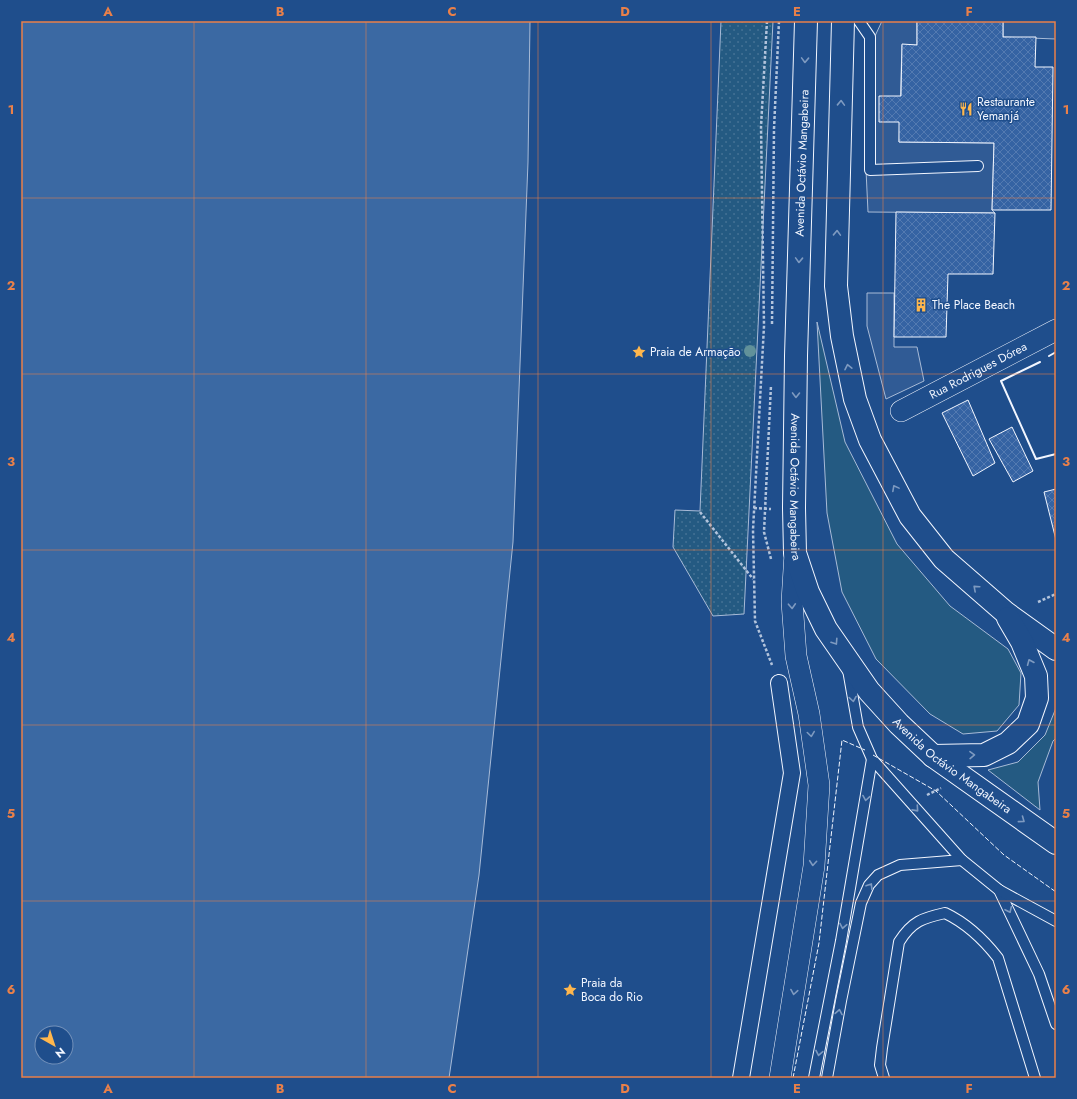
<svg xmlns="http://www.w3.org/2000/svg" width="1077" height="1099" viewBox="0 0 1077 1099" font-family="Jost,sans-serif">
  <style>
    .grass { fill: #245a82; stroke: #a8bbd7 }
    .park { fill: url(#park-dots); stroke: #a8bbd7 }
    .parking { fill: #305b95; stroke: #a8bbd7 }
    .water { fill: #3b69a3; stroke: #a8bbd7; fill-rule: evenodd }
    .building { fill: url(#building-cross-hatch); stroke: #f2f6ff }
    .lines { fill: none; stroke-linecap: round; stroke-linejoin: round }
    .service-casing { stroke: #f2f6ff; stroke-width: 12 }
    .pedestrian-casing { stroke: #f2f6ff; stroke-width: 18 }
    .minor-casing { stroke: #f2f6ff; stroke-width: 22 }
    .primary-casing { stroke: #f2f6ff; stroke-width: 24 }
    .path { stroke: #b3c4dc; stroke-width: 2.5; stroke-dasharray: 3 2; stroke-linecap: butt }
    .service { stroke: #1f4e8c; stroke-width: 10 }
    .pedestrian { stroke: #1f4e8c; stroke-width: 16 }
    .minor { stroke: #1f4e8c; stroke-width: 21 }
    .primary { stroke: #1f4e8c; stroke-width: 22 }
    .fence { stroke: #f2f6ff; stroke-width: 1; stroke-dasharray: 5 2; stroke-linecap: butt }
    .wall { stroke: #f2f6ff; stroke-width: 2 }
    .tree { fill: #61919a }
    .oneway { stroke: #7e9ac0 }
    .grid { fill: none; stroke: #ea8049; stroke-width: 1; stroke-opacity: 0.55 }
    .labels { text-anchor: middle; stroke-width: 3; stroke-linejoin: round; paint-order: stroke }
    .poi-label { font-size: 12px; fill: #f2f6ff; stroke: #1f4e8c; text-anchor: start }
    .street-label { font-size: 12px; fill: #f2f6ff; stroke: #1f4e8c }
    .neatline { fill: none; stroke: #ea8049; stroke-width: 1.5 }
    .grid-label { font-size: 13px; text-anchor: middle; font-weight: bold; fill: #ea8049 }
  </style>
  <defs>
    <pattern id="park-dots" width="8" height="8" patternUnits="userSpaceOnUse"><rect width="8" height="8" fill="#245a82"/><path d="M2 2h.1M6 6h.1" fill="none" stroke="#447295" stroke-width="1.8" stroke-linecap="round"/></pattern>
    <pattern id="building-cross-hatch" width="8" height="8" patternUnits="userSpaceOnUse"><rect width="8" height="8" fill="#3563a3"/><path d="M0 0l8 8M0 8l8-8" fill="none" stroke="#537ab1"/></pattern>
  </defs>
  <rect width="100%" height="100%" fill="#1f4e8c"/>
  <!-- grass -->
  <g class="grass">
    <polygon points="817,322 845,442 897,544 950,606 1008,649 1021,673 1019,705 997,731 963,734 930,714 876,659 842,592 827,513"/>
    <polygon points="1056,708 1056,738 1053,741 1038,782 1040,810 988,770 1018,762 1045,735"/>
  </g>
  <!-- park -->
  <polygon class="park" points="721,21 773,21 744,614 713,616 673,547 675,510 700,511"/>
  <!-- parking -->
  <g class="parking">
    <polygon points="882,21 917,21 917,45 902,45 899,142 994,143 992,210 995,213 868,212 866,170 868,51"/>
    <polygon points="1003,21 1056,21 1056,39 1003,37"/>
    <polygon points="867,293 894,293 894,347 917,347 924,381 886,399 867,326"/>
  </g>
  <!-- water -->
  <path class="water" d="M21,21h509l-2,141 -15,380 -34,333 -30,203h-428zM42,1033h24v24h-24z"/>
  <!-- building -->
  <g class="building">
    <polygon points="917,21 1003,21 1003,37 1036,37 1035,67 1053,67 1051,210 992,210 994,143 899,142 899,122 879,122 879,96 901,96 902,44 917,45"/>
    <polygon points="896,212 995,213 993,274 948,274 946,337 894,337"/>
    <polygon points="968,400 995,463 973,476 942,413"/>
    <polygon points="1012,427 1033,471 1013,482 989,439"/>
    <polygon points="1056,489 1056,540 1044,492"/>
  </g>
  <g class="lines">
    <!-- service casing -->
    <g class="service-casing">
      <g id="service">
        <polyline points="859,21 870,37 870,170 978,166"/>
        <polyline points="848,670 858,727 872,759 962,860 999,890 1039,974 1056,1024"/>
        <polyline points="999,890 1056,921"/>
        <polyline points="814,1078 841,941 872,759"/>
        <polyline points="827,1078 841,1001 861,903 869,885 878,875 900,865 962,860"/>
        <path d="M884,1078l-4,-13 2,-17 17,-106c13,-21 24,-24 46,-29 21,10 39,27 53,45l37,120"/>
      </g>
    </g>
    <!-- pedestrian casing -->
    <g class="pedestrian-casing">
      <polyline id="pedestrian" points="741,1078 792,773 779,683"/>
    </g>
    <!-- minor casing -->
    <g class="minor-casing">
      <g id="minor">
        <path id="s1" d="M901,411l155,-81"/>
        <polyline points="780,1078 814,866 819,785 809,714 796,656 792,602 795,553"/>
      </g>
    </g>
    <!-- primary casing -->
    <g class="primary-casing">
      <g id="primary">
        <path id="s2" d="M806,21l-10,335 -2,152 1,45 13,39 18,37 43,62 30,33 34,32 123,87"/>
        <polyline points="843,21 836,286 842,336 855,399 870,440 910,516 944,559 1006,613 1056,649"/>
        <polyline points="933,756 984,755 1008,743 1028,724 1037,698 1036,676 1022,642 1008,618"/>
      </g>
    </g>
    <!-- path -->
    <g class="path">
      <polyline points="767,21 761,126 764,326 753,530 755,621 772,665"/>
      <polyline points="772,324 774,129 779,21"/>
      <polyline points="754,508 771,509"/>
      <polyline points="700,512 753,579"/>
      <polyline points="771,559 764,532 771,385"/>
      <polyline points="1038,602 1056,594"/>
      <polyline points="927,795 941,788"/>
    </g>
    <!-- service -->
    <use href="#service" class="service"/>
    <!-- pedestrian -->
    <use href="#pedestrian" class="pedestrian"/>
    <!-- minor -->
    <use href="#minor" class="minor"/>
    <!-- primary -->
    <use href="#primary" class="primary"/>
    <!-- fence -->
    <g class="fence">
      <polyline points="873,755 936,791 1004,855 1056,892"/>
      <polyline points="793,1078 819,943 842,740 865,750"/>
    </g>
    <!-- wall -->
    <g class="wall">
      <polyline points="1049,356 1056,352"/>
      <polyline points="1040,362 1001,381 1036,459 1056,454"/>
    </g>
  </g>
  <!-- trees -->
  <circle class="tree" cx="750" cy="351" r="6"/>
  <!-- one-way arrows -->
  <defs><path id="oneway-chevron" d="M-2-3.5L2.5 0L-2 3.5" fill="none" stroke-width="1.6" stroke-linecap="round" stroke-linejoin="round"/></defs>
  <g class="oneway">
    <use href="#oneway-chevron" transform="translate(805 60) rotate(92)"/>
    <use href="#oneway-chevron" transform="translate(841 103) rotate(-88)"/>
    <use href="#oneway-chevron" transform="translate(837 233) rotate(-88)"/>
    <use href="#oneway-chevron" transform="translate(799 260) rotate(92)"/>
    <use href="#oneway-chevron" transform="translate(848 367) rotate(-102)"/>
    <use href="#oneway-chevron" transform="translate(796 395) rotate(91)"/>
    <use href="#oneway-chevron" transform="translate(895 488) rotate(-118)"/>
    <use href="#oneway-chevron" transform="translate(976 588) rotate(-138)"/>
    <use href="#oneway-chevron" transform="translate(792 606) rotate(87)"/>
    <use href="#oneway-chevron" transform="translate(835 642) rotate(57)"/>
    <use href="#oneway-chevron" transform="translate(1030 662) rotate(-113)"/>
    <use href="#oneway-chevron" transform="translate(853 699) rotate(81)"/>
    <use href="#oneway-chevron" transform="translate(811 734) rotate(82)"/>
    <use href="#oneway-chevron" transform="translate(972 755) rotate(-1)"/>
    <use href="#oneway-chevron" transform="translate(866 798) rotate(99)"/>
    <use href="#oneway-chevron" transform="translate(916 809) rotate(48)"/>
    <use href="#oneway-chevron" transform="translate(1022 820) rotate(36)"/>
    <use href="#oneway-chevron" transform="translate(813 863) rotate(95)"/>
    <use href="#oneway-chevron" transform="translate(870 886) rotate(-58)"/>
    <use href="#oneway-chevron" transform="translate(1009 910) rotate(65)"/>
    <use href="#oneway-chevron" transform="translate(843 926) rotate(100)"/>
    <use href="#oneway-chevron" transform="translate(794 992) rotate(99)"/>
    <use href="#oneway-chevron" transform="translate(839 1012) rotate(-80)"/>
    <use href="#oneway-chevron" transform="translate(819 1053) rotate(101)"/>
  </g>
  <!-- grid -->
  <path class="grid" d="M194,21v1057M366,21v1057M538,21v1057M711,21v1057M883,21v1057M21,198h1035M21,374h1035M21,550h1035M21,725h1035M21,901h1035"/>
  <!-- icons -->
  <defs>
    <g id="restaurant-bare" transform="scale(1.08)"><path d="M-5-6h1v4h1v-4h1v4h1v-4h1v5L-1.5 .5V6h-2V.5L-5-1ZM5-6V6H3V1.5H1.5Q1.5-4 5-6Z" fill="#ffb74d" stroke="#1f4e8c" stroke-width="2.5" paint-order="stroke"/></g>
    <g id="building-bare" transform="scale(1.08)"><path d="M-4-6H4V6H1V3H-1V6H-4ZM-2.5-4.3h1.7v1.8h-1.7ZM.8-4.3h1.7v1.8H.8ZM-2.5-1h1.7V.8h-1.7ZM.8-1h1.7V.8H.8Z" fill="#ffb74d" stroke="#1f4e8c" stroke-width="2.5" paint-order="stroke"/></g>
    <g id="sight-bare" transform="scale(1.08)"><path d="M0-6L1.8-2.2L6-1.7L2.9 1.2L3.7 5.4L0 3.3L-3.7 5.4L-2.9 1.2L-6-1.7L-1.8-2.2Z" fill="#ffb74d" stroke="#1f4e8c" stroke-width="2.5" paint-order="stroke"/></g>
  </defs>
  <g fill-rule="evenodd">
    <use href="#restaurant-bare" x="966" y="109"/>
    <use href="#building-bare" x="921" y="305"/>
    <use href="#sight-bare" x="639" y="352"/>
    <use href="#sight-bare" x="570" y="990"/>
  </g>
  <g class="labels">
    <!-- poi labels -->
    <g class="poi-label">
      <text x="977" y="106">Restaurante<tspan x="977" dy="14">Yemanjá</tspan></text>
      <text x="932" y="309">The Place Beach</text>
      <text x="650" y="356">Praia de Armação</text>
      <text x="581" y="987">Praia da<tspan x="581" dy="14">Boca do Rio</tspan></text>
    </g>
    <!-- street labels -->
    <g class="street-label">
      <text transform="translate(802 163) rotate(-88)" y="4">Avenida Octávio Mangabeira</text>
      <text dy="4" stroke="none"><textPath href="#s1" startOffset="87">Rua Rodrigues Dórea</textPath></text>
      <text dy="4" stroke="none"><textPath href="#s2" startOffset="466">Avenida Octávio Mangabeira</textPath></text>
      <text dy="4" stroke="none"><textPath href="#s2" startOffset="802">Avenida Octávio Mangabeira</textPath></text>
    </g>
  </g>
  <!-- border -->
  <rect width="1077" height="1099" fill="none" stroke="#1f4e8c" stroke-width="44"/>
  <!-- north arrow -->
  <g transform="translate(54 1045) rotate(141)"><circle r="19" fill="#1f4e8c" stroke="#7391ba"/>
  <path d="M0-3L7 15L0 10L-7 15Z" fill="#ffb74d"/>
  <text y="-6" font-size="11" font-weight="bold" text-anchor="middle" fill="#f2f6ff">N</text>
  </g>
  <rect x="22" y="22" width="1033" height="1055" class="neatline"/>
  <g class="grid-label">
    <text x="108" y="16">A</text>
    <text x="280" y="16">B</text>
    <text x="452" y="16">C</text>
    <text x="625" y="16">D</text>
    <text x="797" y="16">E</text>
    <text x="969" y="16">F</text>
    <text x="11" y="114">1</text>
    <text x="1066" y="114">1</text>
    <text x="11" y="290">2</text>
    <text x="1066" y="290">2</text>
    <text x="11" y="466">3</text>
    <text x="1066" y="466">3</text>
    <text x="11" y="642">4</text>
    <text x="1066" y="642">4</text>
    <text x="11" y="818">5</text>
    <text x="1066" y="818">5</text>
    <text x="11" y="994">6</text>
    <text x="1066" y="994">6</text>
    <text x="108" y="1093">A</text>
    <text x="280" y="1093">B</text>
    <text x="452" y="1093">C</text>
    <text x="625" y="1093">D</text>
    <text x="797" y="1093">E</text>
    <text x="969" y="1093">F</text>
  </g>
</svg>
